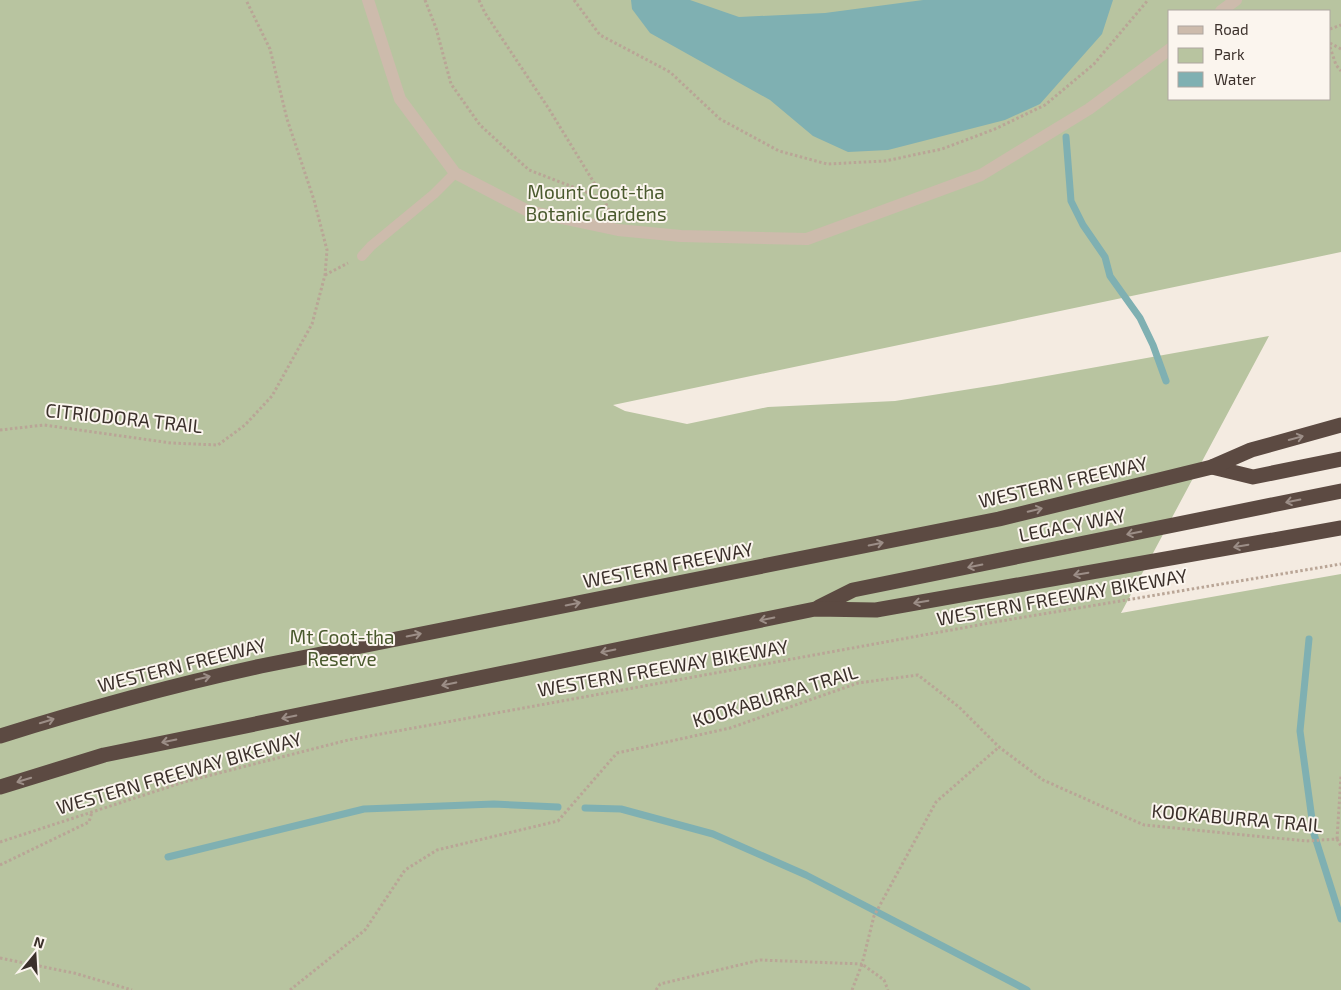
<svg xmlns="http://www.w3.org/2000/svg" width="1341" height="990" viewBox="0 0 1341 990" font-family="'Exo 2',sans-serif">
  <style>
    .green { fill: #b8c4a0; fill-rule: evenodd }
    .water { fill: #7fb0b2 }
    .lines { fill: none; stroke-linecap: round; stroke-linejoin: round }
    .stream { stroke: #7fb0b2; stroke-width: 7 }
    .path { stroke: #b9a596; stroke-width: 3; stroke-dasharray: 2.5 2.5; stroke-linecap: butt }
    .service { stroke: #cdbbac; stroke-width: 10 }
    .minor { stroke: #cdbbac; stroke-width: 12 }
    .motorway { stroke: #5c4a42; stroke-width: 15 }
    .oneway { stroke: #9c8e87 }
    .labels { text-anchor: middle; stroke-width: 4; stroke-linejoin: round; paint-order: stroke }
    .park-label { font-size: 19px; fill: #4a5a2e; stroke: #fbf5ee }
    .street-label { font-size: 19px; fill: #3b302b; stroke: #fbf5ee }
  </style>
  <rect width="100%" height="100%" fill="#f4ebe1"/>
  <!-- green -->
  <path class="green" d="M0,0h1341v252l-728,153 12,6 62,13 81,-17 127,-6 107,-17 267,-48 -148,277 220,-39v416h-1341zM1170,11h160v88h-160z"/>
  <!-- water -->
  <polygon class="water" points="631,0 690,0 739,17 825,13 923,0 1113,0 1102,34 1040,104 1005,120 888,150 848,152 813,136 770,100 650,33 632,9"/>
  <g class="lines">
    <!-- stream -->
    <g class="stream">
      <polyline points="1066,137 1071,201 1083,225 1105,257 1110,276 1140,318 1153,345 1166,381"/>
      <polyline points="1309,639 1300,731 1314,834 1341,919"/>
      <polyline points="585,808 621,809 713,834 806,875 1027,990"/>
      <polyline points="168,857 364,809 494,804 558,807"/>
    </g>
    <!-- path -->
    <g class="path">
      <polyline points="425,0 436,28 451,84 480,125 529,170 604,199"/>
      <polyline points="479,0 485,13 549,109 604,199 609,211"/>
      <polyline points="574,0 600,35 670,72 720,119 779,151 827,164 885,161 942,149 995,129 1045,105 1094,64 1148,0"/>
      <polyline points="1330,29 1341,25"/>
      <polyline points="1330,43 1341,49"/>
      <polyline points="1330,47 1336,65 1341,71"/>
      <polyline points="325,275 348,263"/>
      <polyline points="0,430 44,425 171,443 218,445 245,425 272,396 312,324 325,275 327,250 314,200 287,119 270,49 246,0"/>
      <polyline points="1337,839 1341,776"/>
      <polyline points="1337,839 1341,846"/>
      <polyline points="0,842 184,782 348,740 995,622 1341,564"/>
      <polyline points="0,865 89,822 92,812"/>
      <polyline points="0,958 74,973 132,990"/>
      <polyline points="290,990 365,930 405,870 437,850 558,821 617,753 730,728 858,683 918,675 959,707 999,747 1043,780 1144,825 1306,841 1337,839"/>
      <polyline points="656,990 660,984 760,960 862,964 874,916 936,802 999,747"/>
      <polyline points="852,990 862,964 884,980 888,990"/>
    </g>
    <!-- service -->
    <polyline class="service" points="362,256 371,246 434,194 455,173"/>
    <!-- minor -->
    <g class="minor">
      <polyline points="368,0 400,99 455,173 528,211 618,230 681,236 807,239 981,175 1089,109 1170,49"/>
      <polyline points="1221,11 1236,0"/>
    </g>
    <!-- motorway -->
    <g class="motorway">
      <polyline points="1212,467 1253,477 1341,459"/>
      <polyline points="819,607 853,590 1341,491"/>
      <path d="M0,736c86,-27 173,-51 261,-70l738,-147 213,-52 39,-17 90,-25"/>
      <polyline points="0,787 104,755 815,609 876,610 1341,528"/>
    </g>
  </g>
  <!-- one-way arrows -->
  <defs><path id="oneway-shaft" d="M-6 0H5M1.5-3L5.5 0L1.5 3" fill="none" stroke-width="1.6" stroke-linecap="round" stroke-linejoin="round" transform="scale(1.25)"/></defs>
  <g class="oneway">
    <use href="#oneway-shaft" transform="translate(1296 438) rotate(-15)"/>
    <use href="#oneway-shaft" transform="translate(1293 501) rotate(169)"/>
    <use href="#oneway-shaft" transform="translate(1035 510) rotate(-14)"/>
    <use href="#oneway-shaft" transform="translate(1134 533) rotate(169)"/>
    <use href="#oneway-shaft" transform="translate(876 544) rotate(-12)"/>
    <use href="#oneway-shaft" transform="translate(1241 546) rotate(170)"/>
    <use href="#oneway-shaft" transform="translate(975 566) rotate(169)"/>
    <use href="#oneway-shaft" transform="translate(1081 574) rotate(170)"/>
    <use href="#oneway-shaft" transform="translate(921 602) rotate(170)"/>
    <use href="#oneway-shaft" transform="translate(573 604) rotate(-11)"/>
    <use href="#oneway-shaft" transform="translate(767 619) rotate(168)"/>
    <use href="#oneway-shaft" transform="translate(414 635) rotate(-11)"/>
    <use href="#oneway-shaft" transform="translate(608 651) rotate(168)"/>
    <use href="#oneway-shaft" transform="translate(203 678) rotate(-13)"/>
    <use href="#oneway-shaft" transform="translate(449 684) rotate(168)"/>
    <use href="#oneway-shaft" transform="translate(289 717) rotate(168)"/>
    <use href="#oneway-shaft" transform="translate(47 721) rotate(-17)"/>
    <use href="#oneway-shaft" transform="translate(169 741) rotate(168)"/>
    <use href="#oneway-shaft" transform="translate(24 780) rotate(163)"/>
  </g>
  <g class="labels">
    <!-- park labels -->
    <g class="park-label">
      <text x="596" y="199">Mount Coot-tha<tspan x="596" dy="22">Botanic Gardens</tspan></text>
      <text x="342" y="644">Mt Coot-tha<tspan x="342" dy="22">Reserve</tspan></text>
    </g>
    <!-- street labels -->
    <g class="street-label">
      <text transform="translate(124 418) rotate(6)" y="7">CITRIODORA TRAIL</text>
      <text transform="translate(1063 482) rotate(-13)" y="7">WESTERN FREEWAY</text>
      <text transform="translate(1072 525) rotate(-11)" y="7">LEGACY WAY</text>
      <text transform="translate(668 565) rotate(-11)" y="7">WESTERN FREEWAY</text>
      <text transform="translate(1062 597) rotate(-10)" y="7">WESTERN FREEWAY BIKEWAY</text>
      <text transform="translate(182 665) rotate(-14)" y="7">WESTERN FREEWAY</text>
      <text transform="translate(663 668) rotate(-10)" y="7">WESTERN FREEWAY BIKEWAY</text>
      <text transform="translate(775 696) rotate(-17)" y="7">KOOKABURRA TRAIL</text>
      <text transform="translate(179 773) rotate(-16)" y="7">WESTERN FREEWAY BIKEWAY</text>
      <text transform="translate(1237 818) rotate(5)" y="7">KOOKABURRA TRAIL</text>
    </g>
  </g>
  <!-- legend -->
  <rect x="1168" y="10" width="162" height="90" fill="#fbf5ee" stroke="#aea6a0"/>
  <rect x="1178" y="26" width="25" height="8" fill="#cdbbac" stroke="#aea6a0"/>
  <text x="1214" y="35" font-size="15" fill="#3b302b">Road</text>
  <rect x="1178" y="48" width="25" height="15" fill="#b8c4a0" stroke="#aea6a0"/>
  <text x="1214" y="60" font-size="15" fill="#3b302b">Park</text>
  <rect x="1178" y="72" width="25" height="15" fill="#7fb0b2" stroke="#aea6a0"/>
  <text x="1214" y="85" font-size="15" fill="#3b302b">Water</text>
  <!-- north arrow -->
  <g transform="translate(35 955) rotate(18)" stroke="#fbf5ee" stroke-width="4" paint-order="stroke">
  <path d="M0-4L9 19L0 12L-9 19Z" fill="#3b302b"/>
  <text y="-8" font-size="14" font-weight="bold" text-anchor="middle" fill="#3b302b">N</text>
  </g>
</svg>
